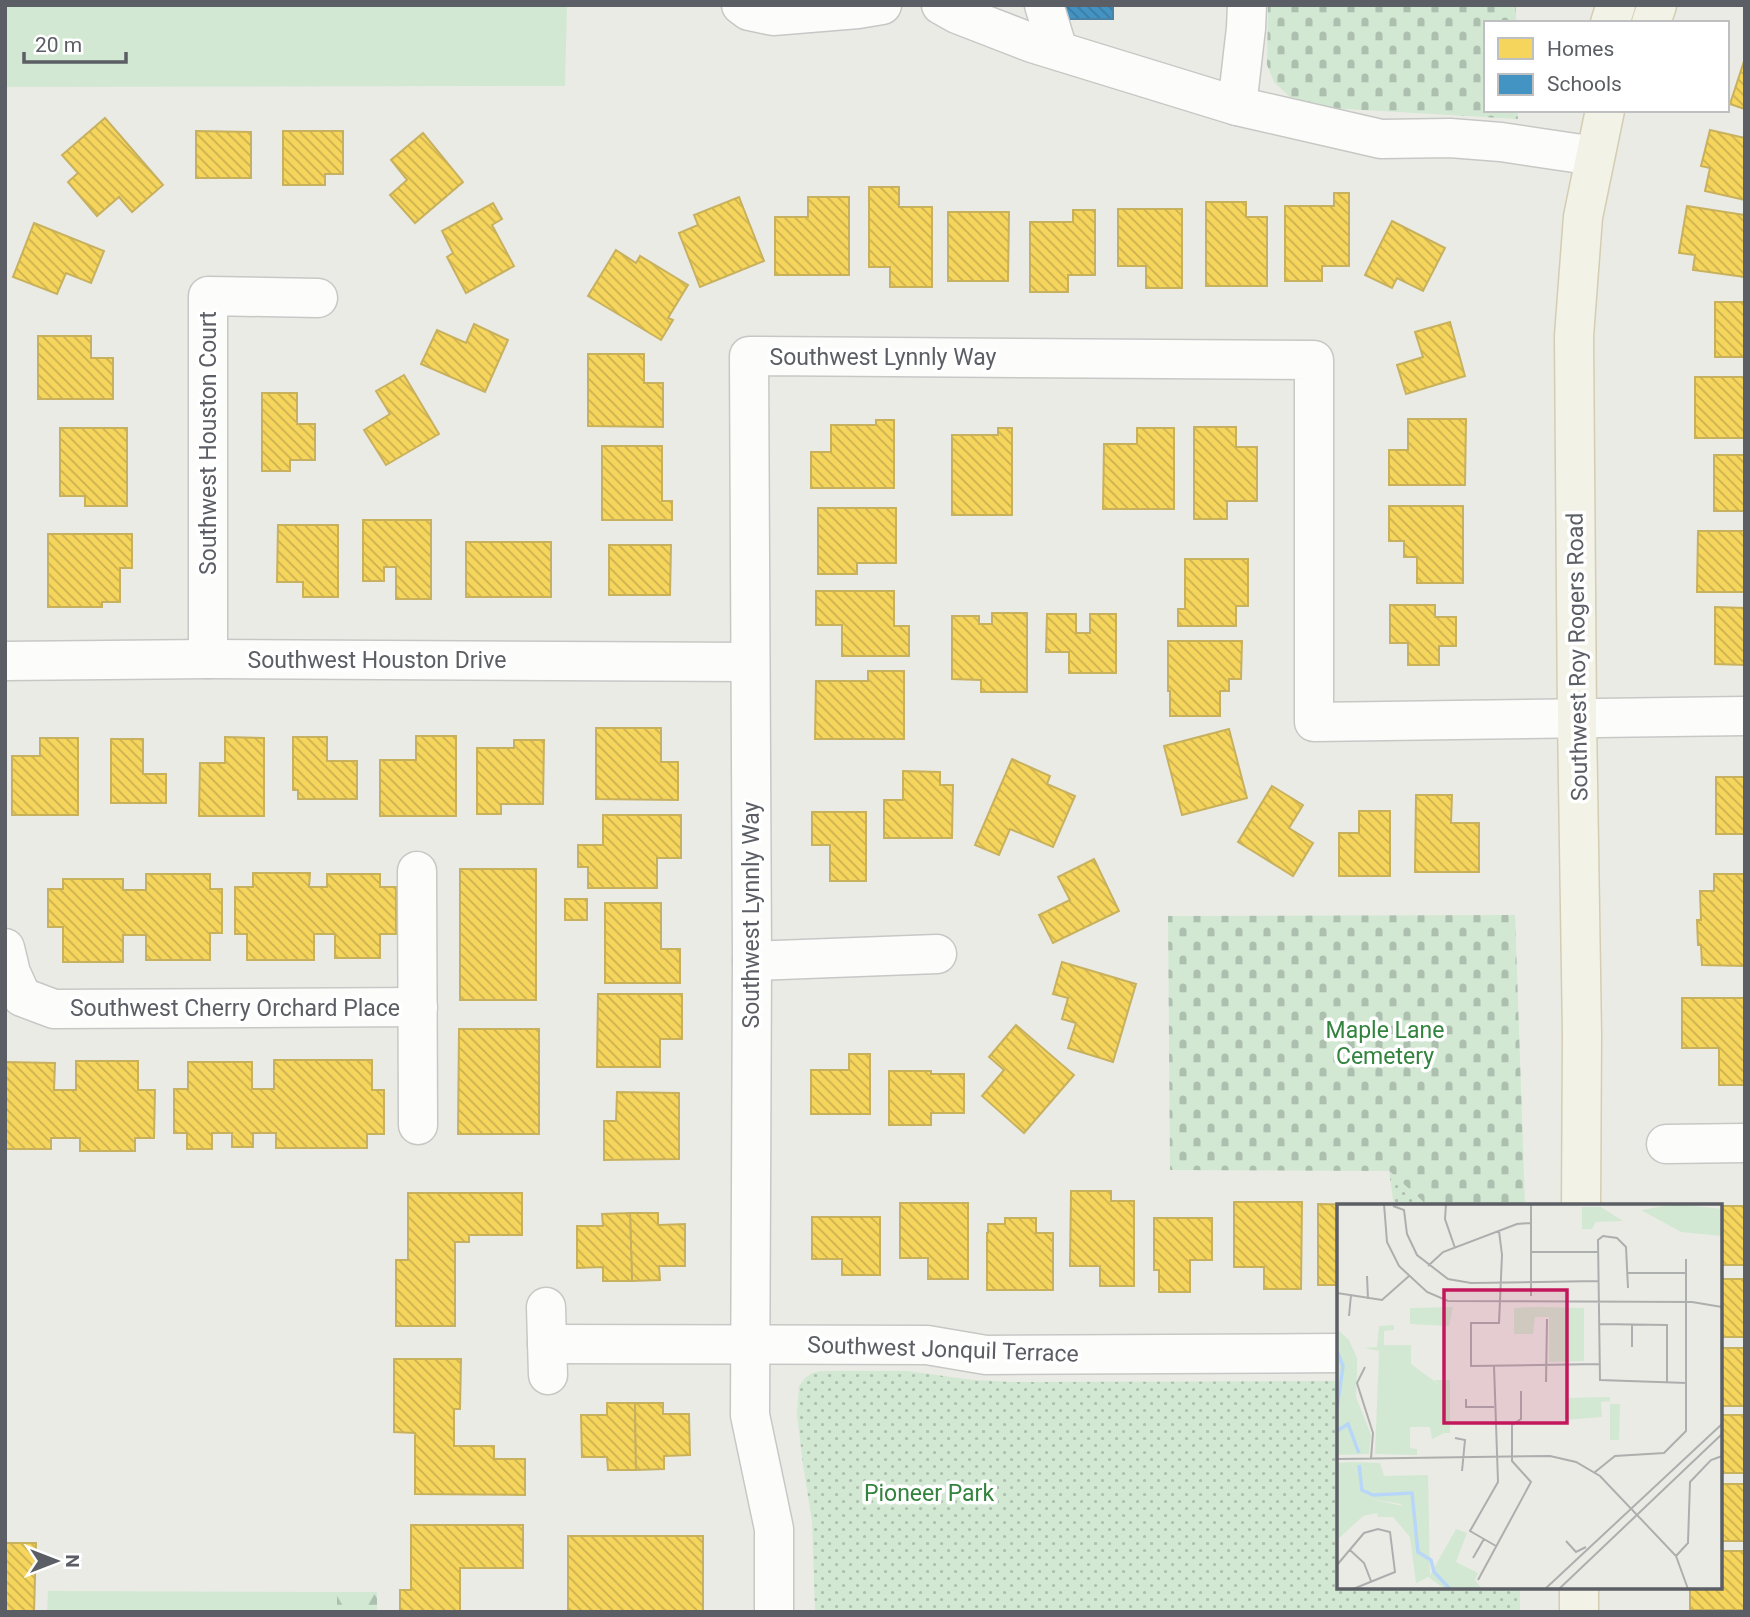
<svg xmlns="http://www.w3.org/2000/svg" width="1750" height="1617" viewBox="0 0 1750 1617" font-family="Roboto,sans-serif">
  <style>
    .grass { fill: #d2e8d2 }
    .forest { fill: url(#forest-firs) }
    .cemetery { fill: url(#cemetery-stones) }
    .park { fill: url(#park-dots) }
    .homes { fill: url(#homes-back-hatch); stroke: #c8b15e; stroke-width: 2 }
    .schools { fill: url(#schools-back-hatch); stroke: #4a83a6; stroke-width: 2 }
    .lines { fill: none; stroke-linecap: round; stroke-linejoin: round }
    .minor-casing { stroke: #c7c8c6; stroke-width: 41 }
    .major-casing { stroke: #d4cdb3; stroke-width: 41 }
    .minor { stroke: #fcfcfb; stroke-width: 38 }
    .major { stroke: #f3f2e7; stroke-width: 38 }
    .labels { text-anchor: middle; stroke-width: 7; stroke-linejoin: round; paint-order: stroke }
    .street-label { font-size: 23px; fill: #5b5e64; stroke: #fff }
    .park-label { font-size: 23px; fill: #32833d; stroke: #fff }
    .inset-river { fill: none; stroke: #b8d7f8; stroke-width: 3.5 }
    .inset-road { fill: none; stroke: #adafae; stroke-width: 2 }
    .view { fill: #c2185b; fill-opacity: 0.15; stroke: #c2185b; stroke-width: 3.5 }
    .inset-edge { fill: none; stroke: #5b5e64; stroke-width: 3.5 }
  </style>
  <defs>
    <pattern id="forest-firs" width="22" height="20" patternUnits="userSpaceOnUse" patternTransform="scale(1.75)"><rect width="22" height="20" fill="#d2e8d2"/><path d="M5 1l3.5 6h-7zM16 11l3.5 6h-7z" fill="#adbfae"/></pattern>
    <pattern id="cemetery-stones" width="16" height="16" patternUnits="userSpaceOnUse" patternTransform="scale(1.75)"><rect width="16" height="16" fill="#d2e8d2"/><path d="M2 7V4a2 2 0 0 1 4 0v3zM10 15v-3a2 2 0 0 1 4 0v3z" fill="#adbfae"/></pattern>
    <pattern id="park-dots" width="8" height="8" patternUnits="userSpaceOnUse" patternTransform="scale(1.75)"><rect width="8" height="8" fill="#d2e8d2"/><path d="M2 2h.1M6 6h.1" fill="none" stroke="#adbfae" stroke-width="1.8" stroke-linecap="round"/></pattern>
    <pattern id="homes-back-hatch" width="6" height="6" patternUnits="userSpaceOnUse" patternTransform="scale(1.75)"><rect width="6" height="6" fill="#f6d55c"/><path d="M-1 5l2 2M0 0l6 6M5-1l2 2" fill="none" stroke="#cab050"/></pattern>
    <pattern id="schools-back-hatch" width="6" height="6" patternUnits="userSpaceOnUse" patternTransform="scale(1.75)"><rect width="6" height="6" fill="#4393c3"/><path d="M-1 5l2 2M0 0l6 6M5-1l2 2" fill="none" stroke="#3b7ba2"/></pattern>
  </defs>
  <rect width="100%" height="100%" fill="#ebebe6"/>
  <!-- grass -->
  <g class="grass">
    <polygon points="5,5 567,5 565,86 5,87"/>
    <polygon points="48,1591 337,1592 337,1612 47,1612"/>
  </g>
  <!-- forest -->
  <rect class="forest" x="337" y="1592" width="40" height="20"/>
  <!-- cemetery -->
  <g class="cemetery">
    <polygon points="1268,5 1516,5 1516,23 1486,23 1486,110 1517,110 1518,119 1328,108 1290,97 1274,82 1267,65"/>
    <polygon points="1515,915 1525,1204 1428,1206 1389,1171 1170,1170 1168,916"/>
  </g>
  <!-- park -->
  <g class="park">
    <polygon points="1389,1171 1428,1206 1394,1206"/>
    <polygon points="821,1371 907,1371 973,1380 1013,1382 1339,1381 1339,1587 1520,1587 1520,1612 815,1612 812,1521 803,1465 797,1414 799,1386 805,1378 812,1373"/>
  </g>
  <!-- homes -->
  <g class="homes">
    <polygon points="1745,58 1745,109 1730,104"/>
    <polygon points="105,118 163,185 132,212 119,197 97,216 68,182 78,173 62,155"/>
    <polygon points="1710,130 1745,138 1745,200 1705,191 1710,168 1701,166"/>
    <polygon points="196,131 251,132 251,178 196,178"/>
    <polygon points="283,131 343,131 343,174 325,174 325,185 283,185"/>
    <polygon points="423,133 463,182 415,223 390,195 407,180 391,160"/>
    <polygon points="869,187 899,187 899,207 932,207 932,287 890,287 890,267 869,267"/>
    <polygon points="1334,193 1349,193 1349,266 1322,266 1322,281 1285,281 1285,206 1334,206"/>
    <polygon points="739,197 764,261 700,287 679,233 698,225 694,215"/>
    <polygon points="808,197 849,197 849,275 775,275 775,217 808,217"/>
    <polygon points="1206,202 1246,202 1246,217 1267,217 1267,286 1206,286"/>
    <polygon points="493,203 502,219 492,225 514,266 466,293 447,257 453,253 442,231"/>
    <polygon points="1687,206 1745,215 1745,277 1693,270 1695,255 1679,253"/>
    <polygon points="1118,209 1182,209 1182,288 1146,288 1146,266 1118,266"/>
    <polygon points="1073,210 1095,210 1095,275 1068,275 1068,292 1030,292 1030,222 1073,222"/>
    <polygon points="948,212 1009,212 1008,281 948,281"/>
    <polygon points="1392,221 1445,248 1423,291 1397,278 1392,288 1365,275"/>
    <polygon points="34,223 104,251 91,283 66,273 57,294 13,277"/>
    <polygon points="616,250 636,263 640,256 688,285 668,318 673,320 661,340 588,296"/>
    <rect x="1715" y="302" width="30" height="55"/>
    <polygon points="1450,322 1465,376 1406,394 1397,365 1423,357 1415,332"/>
    <polygon points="474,324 508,340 485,392 421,364 437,330 466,343"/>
    <polygon points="38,336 91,336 91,358 113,358 113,399 38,399"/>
    <polygon points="588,354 644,354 644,383 663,383 663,427 588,426"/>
    <polygon points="404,375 439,434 386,465 364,430 390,414 376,391"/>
    <rect x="1695" y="377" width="50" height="61"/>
    <polygon points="262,393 297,393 297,424 315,424 315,460 290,460 290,471 262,471"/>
    <polygon points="1408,419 1466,419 1465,485 1389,485 1389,450 1408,450"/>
    <polygon points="876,420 894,420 894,488 811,488 811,452 831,452 831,425 876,425"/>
    <polygon points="1194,427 1236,427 1236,447 1257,447 1257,501 1227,501 1227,519 1194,519"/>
    <polygon points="60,428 127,428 127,506 85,506 85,496 60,496"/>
    <polygon points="998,428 1012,428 1012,515 952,515 952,435 998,435"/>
    <polygon points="1137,428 1174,428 1174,509 1103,509 1104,444 1137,444"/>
    <polygon points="602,446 662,446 662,501 672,501 672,520 602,520"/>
    <rect x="1714" y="455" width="31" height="56"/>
    <polygon points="1389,506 1463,506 1463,583 1417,583 1417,557 1404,557 1404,541 1389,541"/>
    <polygon points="818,508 896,508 896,563 857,563 857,574 818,574"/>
    <polygon points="363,520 431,520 431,599 396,599 396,567 384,567 384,581 363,581"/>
    <polygon points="278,525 338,525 338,597 303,597 303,582 277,582"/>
    <polygon points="1698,531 1745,531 1745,592 1697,592"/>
    <polygon points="48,534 132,534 132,568 120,568 120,602 102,602 102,607 48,607"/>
    <rect x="466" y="542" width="85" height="55"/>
    <polygon points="609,545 671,545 670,595 609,595"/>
    <polygon points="1185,559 1248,559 1248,606 1236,606 1236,626 1178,626 1178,609 1185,609"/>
    <polygon points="816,591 894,591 894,626 909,626 909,656 842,656 842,625 816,625"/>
    <polygon points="1390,605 1435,605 1435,617 1456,617 1456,646 1439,646 1439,665 1408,665 1408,643 1390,643"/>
    <polygon points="1715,607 1745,608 1745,665 1715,664"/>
    <polygon points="992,613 1027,613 1027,692 981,692 981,680 952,679 952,616 979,616 979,624 992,624"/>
    <polygon points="1047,614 1076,614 1076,633 1090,633 1090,614 1116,614 1116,673 1069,673 1069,652 1046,652"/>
    <polygon points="1168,641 1242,641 1241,679 1229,679 1229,691 1220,691 1220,716 1170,716 1170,691 1168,691"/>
    <polygon points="868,671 904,671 904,739 815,739 816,681 868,681"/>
    <polygon points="596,728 661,728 661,762 678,762 678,800 596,799"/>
    <polygon points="1229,729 1247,798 1182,815 1164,746"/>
    <polygon points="416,736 456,736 456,816 380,816 380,760 416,760"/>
    <polygon points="225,737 264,738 264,816 199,816 200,763 225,763"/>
    <polygon points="293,737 327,737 327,761 357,761 357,799 298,799 298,790 293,790"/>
    <polygon points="40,738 78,738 78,815 12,815 12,756 40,756"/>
    <polygon points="111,739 143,739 143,774 166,774 166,803 111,803"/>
    <polygon points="514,740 544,740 543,804 501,804 501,814 477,814 477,748 514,748"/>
    <polygon points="1012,759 1050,776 1047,784 1075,796 1053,847 1010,829 999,855 975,845"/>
    <polygon points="903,771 940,772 940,785 953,785 952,838 884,838 884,800 903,800"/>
    <rect x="1716" y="777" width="29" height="57"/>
    <polygon points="1272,786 1303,805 1289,828 1313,843 1293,876 1238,842"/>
    <polygon points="1416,795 1452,795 1451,823 1479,823 1479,872 1415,872"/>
    <polygon points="1359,811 1390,811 1390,876 1339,876 1339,833 1359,833"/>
    <polygon points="812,812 866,812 866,881 830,881 830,845 812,845"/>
    <polygon points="603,815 681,815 681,858 657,858 657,888 588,888 588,867 578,867 578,845 603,845"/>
    <polygon points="1094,859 1119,911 1053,943 1039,915 1070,900 1058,877"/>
    <rect x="460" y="869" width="76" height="131"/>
    <polygon points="253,873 310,873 309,887 327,887 327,874 380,874 380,887 396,887 396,934 380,934 380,958 335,958 335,934 314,934 314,960 247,960 247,934 235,934 235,887 253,887"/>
    <polygon points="146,874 210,874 210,889 222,889 222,933 210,933 210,960 146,960 146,935 123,935 123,962 63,962 63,927 48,927 48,889 63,889 63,879 123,879 123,890 146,890"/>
    <polygon points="1714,874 1745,874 1745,966 1702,965 1701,945 1698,945 1697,920 1701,920 1700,891 1714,891"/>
    <rect x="565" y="899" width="22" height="21"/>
    <polygon points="605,903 661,903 661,949 680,949 680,983 605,983"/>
    <polygon points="1062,962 1136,984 1113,1062 1068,1048 1076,1023 1062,1019 1068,998 1053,994"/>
    <polygon points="598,994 682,994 682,1039 660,1039 660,1067 597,1067"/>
    <polygon points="1682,998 1745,998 1745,1085 1719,1085 1719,1048 1682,1048"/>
    <polygon points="1016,1025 1074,1075 1024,1133 982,1096 1004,1070 989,1057"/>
    <polygon points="459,1029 539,1029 539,1134 458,1134"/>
    <polygon points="849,1054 870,1054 870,1114 811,1114 811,1070 849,1070"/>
    <polygon points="274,1060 372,1060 372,1090 384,1090 384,1134 367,1134 367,1148 276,1148 276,1133 253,1133 253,1147 232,1147 232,1133 212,1133 212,1149 187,1149 187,1133 174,1133 174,1089 188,1089 188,1062 252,1062 252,1089 274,1089"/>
    <polygon points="76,1061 138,1061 138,1090 155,1090 154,1138 135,1138 135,1151 80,1151 80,1138 51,1138 51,1149 5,1149 5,1062 55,1063 54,1090 76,1090"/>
    <polygon points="889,1071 931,1071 931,1074 964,1074 964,1113 931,1113 931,1125 889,1125"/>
    <polygon points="617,1092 679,1093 679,1159 604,1160 604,1121 616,1121"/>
    <polygon points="1071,1191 1111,1191 1111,1201 1134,1201 1134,1286 1100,1286 1100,1266 1070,1266"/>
    <polygon points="408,1193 522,1193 522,1235 469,1235 469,1242 455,1242 455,1326 396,1326 396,1260 408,1260"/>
    <polygon points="1234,1202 1302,1202 1301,1289 1264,1289 1264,1267 1234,1267"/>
    <polygon points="900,1203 968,1203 968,1279 928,1279 928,1258 900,1258"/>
    <polygon points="1318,1204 1383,1205 1339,1206 1339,1285 1318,1285"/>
    <rect x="1720" y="1206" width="25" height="59"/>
    <polygon points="630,1213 658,1213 658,1225 685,1224 685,1266 659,1266 660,1280 632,1281"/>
    <polygon points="630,1213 632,1281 603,1281 603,1267 577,1268 577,1226 603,1226 602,1214"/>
    <polygon points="812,1217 880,1217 880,1275 842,1275 842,1259 812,1259"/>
    <polygon points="1005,1218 1036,1218 1036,1233 1053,1233 1053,1290 987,1290 987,1233 988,1233 988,1224 1005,1224"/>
    <polygon points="1154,1218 1212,1218 1212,1260 1190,1260 1190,1292 1159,1292 1159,1270 1154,1270"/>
    <rect x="1720" y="1279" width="25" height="58"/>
    <rect x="1720" y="1348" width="25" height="58"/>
    <polygon points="394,1359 461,1359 460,1409 454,1409 454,1446 494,1446 494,1459 525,1459 525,1495 415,1494 415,1433 394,1432"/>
    <polygon points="607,1403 635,1403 636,1470 608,1470 607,1457 582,1457 581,1415 607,1415"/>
    <polygon points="635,1403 663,1403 663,1414 689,1414 690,1455 664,1456 664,1469 636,1470"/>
    <rect x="1720" y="1415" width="25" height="58"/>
    <rect x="1720" y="1484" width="25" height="57"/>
    <polygon points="411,1525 523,1525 523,1568 460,1568 460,1612 400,1612 400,1590 411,1590"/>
    <rect x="568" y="1536" width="135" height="76"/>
    <polygon points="5,1543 36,1543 34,1612 5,1612"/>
    <polygon points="1720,1551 1745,1551 1745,1610 1690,1610 1690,1587 1720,1587"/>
  </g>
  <!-- schools -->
  <rect class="schools" x="1063" y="5" width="50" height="14"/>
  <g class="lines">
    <!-- minor casing -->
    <g class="minor-casing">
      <g id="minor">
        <polyline points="741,5 749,11 773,16 858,9 882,5"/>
        <polyline points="941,5 957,14 1032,43 1237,106 1381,139 1450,138 1501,142 1595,156"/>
        <polyline points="1044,5 1058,50"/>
        <polyline points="1237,106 1246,28 1247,5"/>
        <polyline points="208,659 208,296 318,298"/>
        <polyline points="5,661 208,659 749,662"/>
        <polyline points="417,871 418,1125"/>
        <polyline points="5,948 11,973 22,997 54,1009 418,1007"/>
        <polyline points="752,961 937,954"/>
        <polyline points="1666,1144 1745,1143"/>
        <polyline points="546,1307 548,1375"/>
        <polyline points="547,1344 927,1345 986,1355 1339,1353"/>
        <polyline points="774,1612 774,1529 750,1415 752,961 749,356 1314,360 1314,722 1745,716"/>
      </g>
    </g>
    <!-- major casing -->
    <g class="major-casing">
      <g id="major">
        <polyline points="1610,23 1616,5"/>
        <polyline points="1651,23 1657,5"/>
        <polyline points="1581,1206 1582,1036 1577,718 1574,336 1583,217 1605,110"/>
        <polyline points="1579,1587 1579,1612"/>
      </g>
    </g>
    <!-- minor -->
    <use href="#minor" class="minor"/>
    <!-- major -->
    <use href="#major" class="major"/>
  </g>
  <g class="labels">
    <!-- street labels -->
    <g class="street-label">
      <text x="883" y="365">Southwest Lynnly Way</text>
      <text transform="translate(208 443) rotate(-90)" y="8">Southwest Houston Court</text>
      <text transform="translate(1577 657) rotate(-91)" y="8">Southwest Roy Rogers Road</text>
      <text x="377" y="668">Southwest Houston Drive</text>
      <text transform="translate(751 915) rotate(-90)" y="8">Southwest Lynnly Way</text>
      <text x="235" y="1016">Southwest Cherry Orchard Place</text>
      <text transform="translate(943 1349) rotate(2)" y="8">Southwest Jonquil Terrace</text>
    </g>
    <!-- park labels -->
    <g class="park-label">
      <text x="1385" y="1038">Maple Lane<tspan x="1385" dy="26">Cemetery</tspan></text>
      <text x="929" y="1501">Pioneer Park</text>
    </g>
  </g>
  <!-- overview -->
  <g transform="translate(1337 1204)">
    <rect width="385" height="385" fill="#ebebe6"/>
    <path d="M245,3h19l22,14 -27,1 -4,7h-10zM97,176h16v53h-6l-3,-47zM273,193v4l-9,1 1,15 -37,3v-22zM14,258l29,1 4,13 44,-1 2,101 -22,-62 -7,-10 -31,-5z" fill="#d2e8d2"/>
    <path d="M338,0l47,5v27l-41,-4 -40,-22zM57,121v5l-10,1v14h27v19l30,22 3,47 -12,6 -2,-12h-20v21l7,1v6l-42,-1 4,-103 -15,-3 13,-1 2,-21zM20,168l-1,25 15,38 -2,19 -32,1v-23l12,2 11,15 -16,-41v-32zM283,200l-1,36h-9v-36zM14,258l19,37 38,8 22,68 26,-46 11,4 -11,29 22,11 -3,7 7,9h-37l-17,-12 -12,6 -6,-46 -17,-20h-15l-1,-4 -14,3 -26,24v-77z" fill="#d2e8d2"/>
    <path d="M0,125l12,11 8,18v14l-12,4 -1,32 13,24 1,20 -7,-1 -2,-17 -12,-2z" fill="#d2e8d2"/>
    <path d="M116,103l-4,19 -39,-2v-16zM199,103l-3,27h-19v-26z" fill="#d2e8d2"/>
    <path d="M199,103l48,1v53l-35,1v-45h-16z" fill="#d2e8d2"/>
    <path class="inset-river" d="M0,147l6,15 -6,42M0,227l11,-7 11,29M22,261l3,25 11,5 39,-2 6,59 13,8 3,12 16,17"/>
    <path class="inset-road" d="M47,0l3,38 12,24 28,26 21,9 244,1 30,5M109,0l-1,15 10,29M194,0v92M56,2l11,4 3,24 10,21 31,24 23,4 127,-2M162,27l3,24 -3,68h-28v43l128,-2M194,48h67M91,62l15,-14 74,-28 14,-1M291,69h58M30,72l1,23M291,84l-2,-41 -9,-9 -14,-2 -5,4 2,140 87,3M0,89l45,7 27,-24M12,112l2,-21M262,120l68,1v57M295,121v22M157,162l4,116 -28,49 26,15M28,163l-8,16 16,50 -2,25M209,178l1,-63M129,195v8h28M118,234l10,2 -3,31M0,255l213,-3 26,6 24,14 76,80 12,33M258,268l20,-16 49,-3 22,-22v-172M229,337l10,11 10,-5M13,346l14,13 7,18M339,352l12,-13 2,-61 21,-22 11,-4M136,354l11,-19M0,361l27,-32 14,-4 12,3 5,40 -42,17M141,376l53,-98 -19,-21v-36l9,-6v-28M208,385l177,-165M222,385l163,-155"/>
    <path class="view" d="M107,86h123v133h-123z"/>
    <rect width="385" height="385" class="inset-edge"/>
  </g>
  <!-- border -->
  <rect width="1750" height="1617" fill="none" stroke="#5b5e64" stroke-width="14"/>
  <!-- legend -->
  <rect x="1484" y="21" width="245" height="91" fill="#ffffff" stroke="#bdbfc1" stroke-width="2"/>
  <rect x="1498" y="38" width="35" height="21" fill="#f6d55c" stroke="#bdbfc1" stroke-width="2"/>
  <text x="1547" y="56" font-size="21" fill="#5b5e64">Homes</text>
  <rect x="1498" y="74" width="35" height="21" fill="#4393c3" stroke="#bdbfc1" stroke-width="2"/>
  <text x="1547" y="91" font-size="21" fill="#5b5e64">Schools</text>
  <!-- north arrow -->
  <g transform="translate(56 1561) rotate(90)" stroke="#ffffff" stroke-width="5" paint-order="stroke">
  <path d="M0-5L12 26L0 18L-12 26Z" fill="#5b5e64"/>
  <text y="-10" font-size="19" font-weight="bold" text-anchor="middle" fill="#5b5e64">N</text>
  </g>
  <!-- scale -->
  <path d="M24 52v10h102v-10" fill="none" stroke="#5b5e64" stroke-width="3.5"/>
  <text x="35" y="52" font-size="21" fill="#5b5e64" stroke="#ffffff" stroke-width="5" paint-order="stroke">20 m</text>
</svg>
